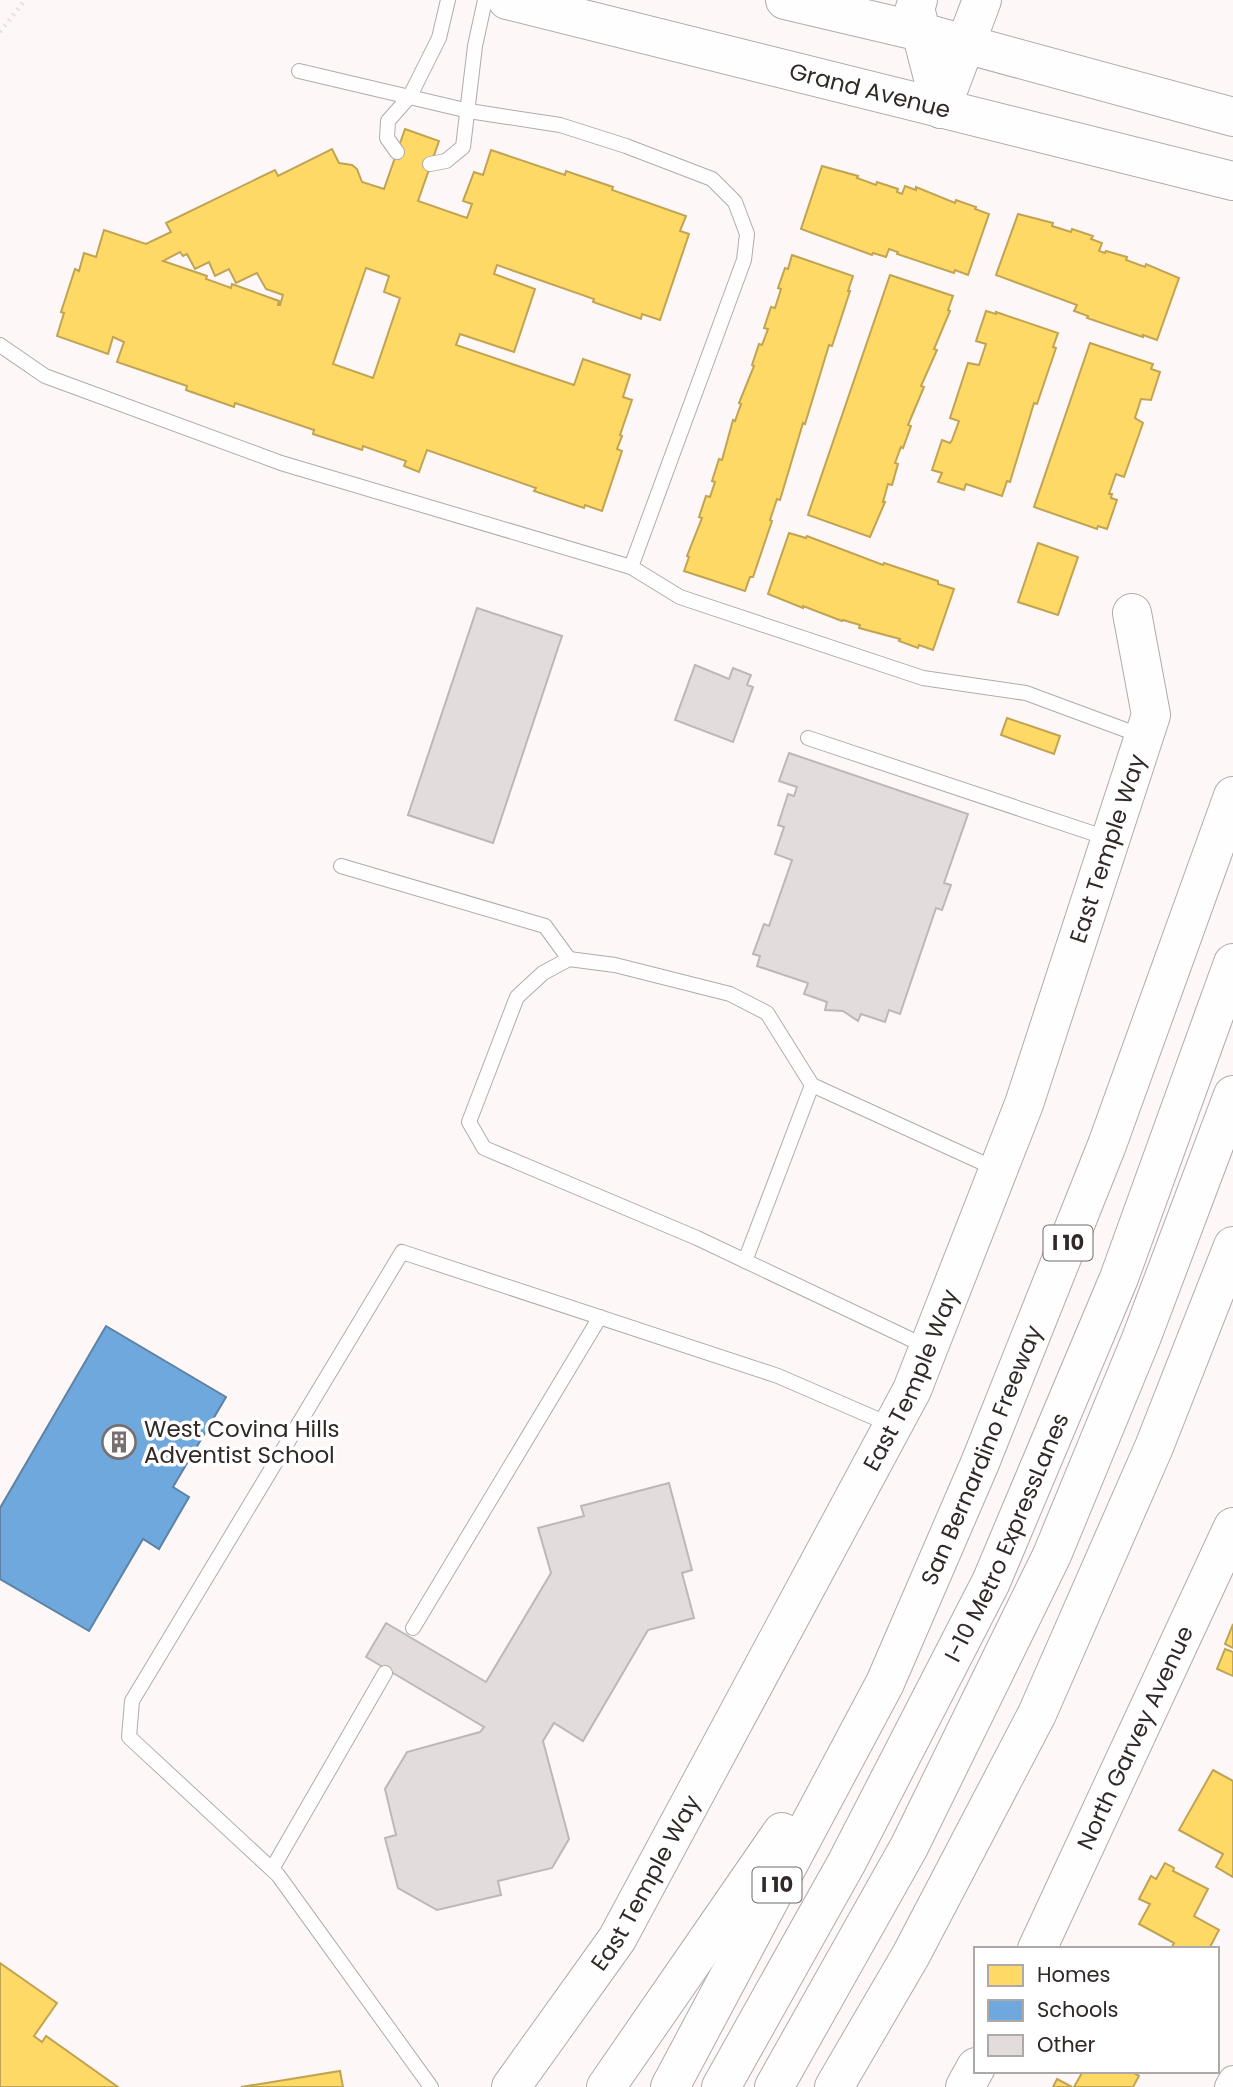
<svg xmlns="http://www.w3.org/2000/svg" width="1233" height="2087" viewBox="0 0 1233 2087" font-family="Poppins,sans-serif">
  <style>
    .homes { fill: #ffd966; stroke: #c1a453; stroke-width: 2; fill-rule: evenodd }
    .schools { fill: #6fa8dc; stroke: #5c82a6; stroke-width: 2 }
    .building { fill: #e3dcdc; stroke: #beb7b7; stroke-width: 2 }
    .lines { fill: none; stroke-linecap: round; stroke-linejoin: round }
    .lane-casing { stroke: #b1abab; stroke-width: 16 }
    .street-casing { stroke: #b1abab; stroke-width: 30 }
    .secondary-casing { stroke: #b1abab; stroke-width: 40 }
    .primary-casing { stroke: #b1abab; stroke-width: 40 }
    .highway-casing { stroke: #b1abab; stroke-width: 40 }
    .path { stroke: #e4e2e2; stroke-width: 4.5; stroke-dasharray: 2 5; stroke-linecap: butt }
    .lane { stroke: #fffefe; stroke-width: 14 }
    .street { stroke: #fffefe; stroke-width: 28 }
    .secondary { stroke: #fffefe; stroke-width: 38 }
    .primary { stroke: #fffefe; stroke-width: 38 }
    .highway { stroke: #fffefe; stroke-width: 38 }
    .labels { text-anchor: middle; stroke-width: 7; stroke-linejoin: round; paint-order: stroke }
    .shield { fill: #fff; stroke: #6f6868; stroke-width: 2 }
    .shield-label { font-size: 21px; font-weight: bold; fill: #312828 }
    .street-label { font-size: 23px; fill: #312828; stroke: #fff }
    .poi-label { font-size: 23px; fill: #312828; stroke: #fff; text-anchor: start }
  </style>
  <rect width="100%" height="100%" fill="#fdf7f7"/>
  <!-- homes -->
  <g class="homes">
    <path d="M405,129l34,12 -21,60 49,17 5,-14 -9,-3 11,-29 9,3 8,-25 74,25 1,-4 47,16 -1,3 74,26 -6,15 9,3 -29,86 -18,-6 -1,5 -48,-17 1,-3 -97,-34 -3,9 41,15 -21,63 -54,-18 -4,11 118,40 9,-26 47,16 -7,22 9,3 -12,35 2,1 -5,13 5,2 -20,60 -17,-6 -1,3 -50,-17 2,-3 -109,-38 -8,22 -15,-6 2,-5 -43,-15 -1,4 -49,-16 1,-4 -79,-27 -1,4 -48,-17 1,-4 -70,-24 7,-20 -11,-5 -5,17 -51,-18 7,-23 -3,-1 14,-43 4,2 5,-18 12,4 8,-27 42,14 25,-12 -5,-9 109,-53 3,6 54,-27 7,14 13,2 5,4 5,13 22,7zM180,252l3,4 4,-2 8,15 14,-7 6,14 14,-7 7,14 21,-10 9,16 17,6 -3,10h-2l1,-4 -47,-17 -1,4 -25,-9 1,-3 -44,-15zM366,268l23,8 -5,16 16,6 -27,80 -40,-14z"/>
    <polygon points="822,166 858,176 857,178 876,185 877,182 898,189 897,192 902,194 905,186 916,190 916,187 955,203 956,200 976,207 975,209 989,214 968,275 955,270 954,273 897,254 898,252 889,249 886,257 873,253 872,255 801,229"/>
    <polygon points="1018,214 1053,223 1052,226 1071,232 1072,229 1093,236 1091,239 1102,243 1099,251 1105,253 1106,251 1127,257 1126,260 1145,267 1146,264 1179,278 1157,340 1143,335 1143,337 1087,318 1088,316 1074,311 1077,305 996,275"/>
    <polygon points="792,255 853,276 848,291 850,291 832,346 829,345 805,424 803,423 780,500 777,499 770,520 772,521 753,577 750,577 745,591 684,571 689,557 687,556 702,518 699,517 706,496 710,497 715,482 712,481 719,459 722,460 733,420 735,421 741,404 739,403 754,366 752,365 759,344 762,345 768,329 764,328 771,307 775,308 781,289 778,288 785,268 788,269"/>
    <polygon points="890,275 953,296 948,310 950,311 934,349 937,350 921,386 924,387 908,425 911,426 903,448 901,447 895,463 898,464 892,485 888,484 883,502 885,502 870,537 808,515"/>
    <polygon points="986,311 996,314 996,312 1058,333 1053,347 1056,348 1037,404 1034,403 1010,482 1007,481 1002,496 966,484 964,490 938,482 942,473 932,470 942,440 950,443 952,440 959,421 950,418 968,363 979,365 986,344 976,341"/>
    <polygon points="1090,343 1153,364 1151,369 1160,372 1151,400 1141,399 1135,418 1143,423 1124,477 1116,474 1109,494 1112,494 1111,498 1117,500 1107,529 1098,526 1097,529 1034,507"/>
    <polygon points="789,533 806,538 807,536 883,565 884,563 938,581 938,584 954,589 933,650 919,645 918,648 899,641 900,639 859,628 860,625 843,620 842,621 803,606 803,608 768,594"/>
    <polygon points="1038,543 1078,557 1058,615 1018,602"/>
    <polygon points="1007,718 1060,736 1054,754 1001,735"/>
    <polygon points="1233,1624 1233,1648 1225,1644"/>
    <polygon points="1225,1649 1233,1652 1233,1676 1217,1669"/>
    <polygon points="1213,1770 1233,1781 1233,1877 1216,1867 1223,1854 1179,1830"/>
    <polygon points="1165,1863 1174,1868 1173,1871 1208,1889 1194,1916 1219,1930 1209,1949 1171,1949 1174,1943 1139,1924 1150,1904 1139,1899 1151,1876 1156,1879"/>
    <polygon points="0,1963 57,2003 34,2036 42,2042 46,2036 118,2087 0,2087"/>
    <polygon points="340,2071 343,2087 241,2087"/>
    <polygon points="1083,2071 1124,2071 1128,2073 1130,2071 1139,2076 1133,2087 1074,2087"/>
    <polygon points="1057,2079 1072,2087 1053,2087"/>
  </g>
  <!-- schools -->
  <polygon class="schools" points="106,1326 226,1397 173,1487 189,1497 159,1549 143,1539 89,1631 0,1579 0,1508"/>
  <!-- building -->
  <g class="building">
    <polygon points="477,608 562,636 493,843 408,815"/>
    <polygon points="695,665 729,679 733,668 751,675 747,685 753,687 733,742 675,720"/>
    <polygon points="789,753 968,814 944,883 951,885 942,910 936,908 900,1014 889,1010 885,1022 861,1014 858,1021 843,1011 825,1010 827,1002 804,994 808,983 757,966 760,956 753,954 764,924 769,926 792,860 775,854 784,827 778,825 788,794 794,796 797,787 779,781"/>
    <polygon points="669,1483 692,1570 682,1573 694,1618 648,1630 583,1741 554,1723 543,1741 569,1839 552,1868 498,1881 501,1895 437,1910 398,1888 385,1838 396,1835 385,1789 407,1752 480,1732 484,1727 366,1657 386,1623 486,1682 551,1573 538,1528 584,1516 581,1506"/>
  </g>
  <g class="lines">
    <!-- lane casing -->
    <g class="lane-casing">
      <g id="lane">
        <polyline points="299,71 469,111 560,125 626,146 712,179 735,202 747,234 744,260 631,567"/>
        <polyline points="397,152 387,138 388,121 410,96 439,38 448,0"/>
        <polyline points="430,164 446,161 463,147 475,46 485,0"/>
        <polyline points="0,345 45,376 281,463 631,567 680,597 923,678 1026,693 1142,736"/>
        <polyline points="808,738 1110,839"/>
        <polyline points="341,866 545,926 569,959"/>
        <polyline points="745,1261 812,1085"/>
        <polyline points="927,1347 697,1238 484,1148 469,1122 517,997 543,973 569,959 615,965 730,994 767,1013 812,1085 996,1169"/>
        <polyline points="413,1628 600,1317"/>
        <polyline points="272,1869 385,1673"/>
        <polyline points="431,2087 278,1875 129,1737 132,1701 402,1252 778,1376 891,1425"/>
      </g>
    </g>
    <!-- street casing -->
    <g class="street-casing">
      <polyline id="street" points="1229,2087 1233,2080"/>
    </g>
    <!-- secondary casing -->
    <g class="secondary-casing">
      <g id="secondary">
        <path id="s1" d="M1037,1949l196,-422"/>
        <path id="s2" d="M511,2087l106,-148 295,-549 112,-286 127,-389 -19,-102"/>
        <polyline points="965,2087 976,2067"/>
      </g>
    </g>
    <!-- primary casing -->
    <g class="primary-casing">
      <g id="primary">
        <path id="s3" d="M507,0l726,181"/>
        <polyline points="785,0 921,32 1233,117"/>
      </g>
    </g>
    <!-- highway casing -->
    <g class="highway-casing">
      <g id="highway">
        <polyline points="918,0 915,8 941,109"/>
        <polyline points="941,109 982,0"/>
        <polyline points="606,2087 782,1832"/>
        <path id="s4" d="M670,2087l215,-404 95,-220 127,-318 126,-349"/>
        <path id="s5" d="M721,2087l126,-225 144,-280 128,-304 114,-315"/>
        <polyline points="774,2087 909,1847 1052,1555 1141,1339 1233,1095"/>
        <polyline points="834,2087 911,1955 1037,1714 1154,1447 1233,1246"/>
      </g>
    </g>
    <!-- path -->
    <polyline class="path" points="0,32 25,0"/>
    <!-- lane -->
    <use href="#lane" class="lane"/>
    <!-- street -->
    <use href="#street" class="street"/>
    <!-- secondary -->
    <use href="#secondary" class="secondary"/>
    <!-- primary -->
    <use href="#primary" class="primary"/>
    <!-- highway -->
    <use href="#highway" class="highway"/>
  </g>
  <!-- icons -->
  <defs>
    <g id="building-ring" transform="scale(1.75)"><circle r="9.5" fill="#fff" stroke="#787070" stroke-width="1.5"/><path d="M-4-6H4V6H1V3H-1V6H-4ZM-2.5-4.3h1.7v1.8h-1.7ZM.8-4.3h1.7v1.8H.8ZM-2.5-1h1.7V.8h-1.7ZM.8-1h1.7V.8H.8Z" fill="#787070"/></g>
  </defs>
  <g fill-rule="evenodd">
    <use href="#building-ring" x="119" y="1442"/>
  </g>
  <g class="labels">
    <!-- shield labels -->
    <g class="shield">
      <rect x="1043.5" y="1225.5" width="49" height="35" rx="5"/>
      <rect x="752.5" y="1867.5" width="49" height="35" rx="5"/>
    </g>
    <g class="shield-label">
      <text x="1068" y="1250">I 10</text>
      <text x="777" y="1892">I 10</text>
    </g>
    <!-- street labels -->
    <g class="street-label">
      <text dy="8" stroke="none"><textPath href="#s3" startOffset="374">Grand Avenue</textPath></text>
      <text dy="8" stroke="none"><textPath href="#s2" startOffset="1381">East Temple Way</textPath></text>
      <text dy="8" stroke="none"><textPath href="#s2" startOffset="814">East Temple Way</textPath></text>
      <text dy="8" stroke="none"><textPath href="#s4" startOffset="705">San Bernardino Freeway</textPath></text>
      <text dy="8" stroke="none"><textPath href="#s5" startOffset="620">I-10 Metro ExpressLanes</textPath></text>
      <text dy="8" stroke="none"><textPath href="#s1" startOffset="233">North Garvey Avenue</textPath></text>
      <text dy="8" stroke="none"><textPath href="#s2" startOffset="245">East Temple Way</textPath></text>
    </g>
    <!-- poi labels -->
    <g class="poi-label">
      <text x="144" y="1437">West Covina Hills<tspan x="144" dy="26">Adventist School</tspan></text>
    </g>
  </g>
  <!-- legend -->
  <rect x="974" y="1947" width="245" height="126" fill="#ffffff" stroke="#ada9a9" stroke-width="2"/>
  <rect x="988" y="1965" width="35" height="21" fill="#ffd966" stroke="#ada9a9" stroke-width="2"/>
  <text x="1037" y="1982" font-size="21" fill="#312828">Homes</text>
  <rect x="988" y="2000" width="35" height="21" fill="#6fa8dc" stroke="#ada9a9" stroke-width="2"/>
  <text x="1037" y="2017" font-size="21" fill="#312828">Schools</text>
  <rect x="988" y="2035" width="35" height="21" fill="#e3dcdc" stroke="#ada9a9" stroke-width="2"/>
  <text x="1037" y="2052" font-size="21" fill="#312828">Other</text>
</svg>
